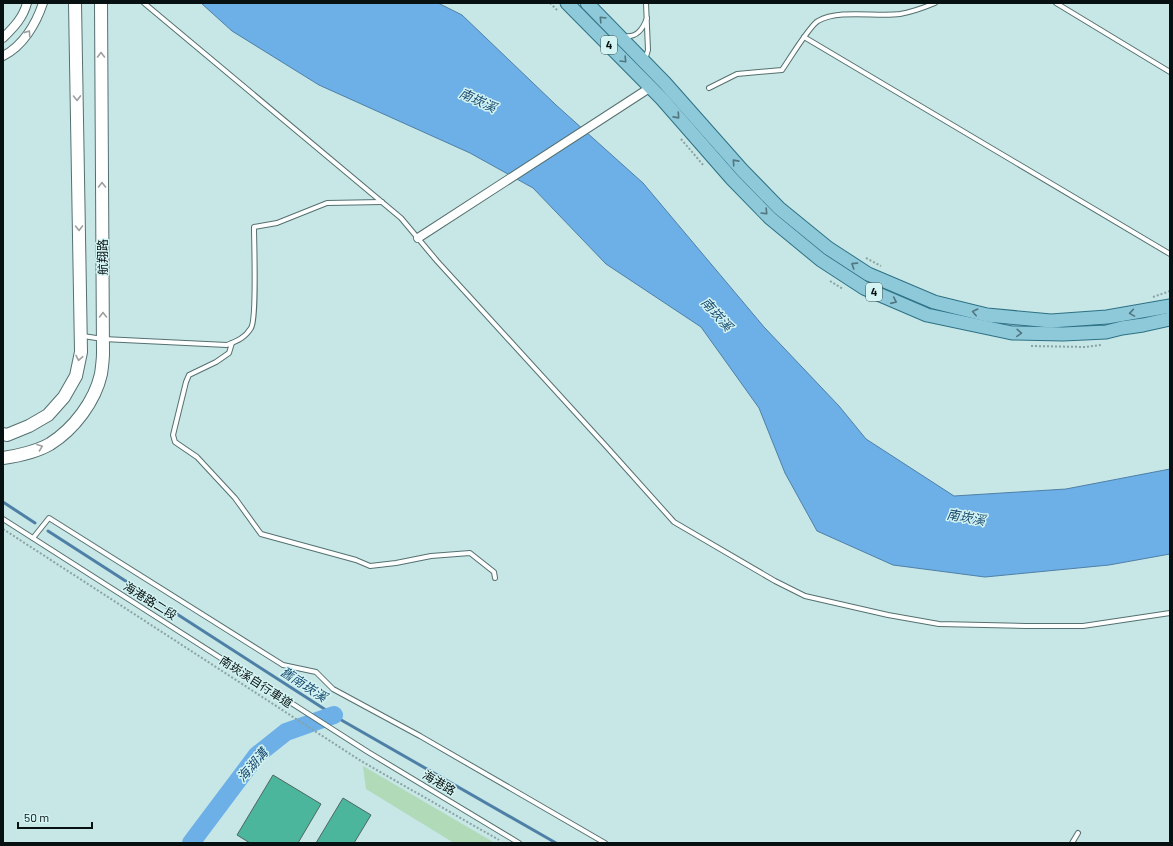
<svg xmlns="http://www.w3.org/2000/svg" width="1173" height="846" viewBox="0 0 1173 846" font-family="Barlow,'Noto Sans TC',sans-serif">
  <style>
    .green { fill: #b0dab8 }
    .water { fill: #6cb0e7; stroke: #4e80a7 }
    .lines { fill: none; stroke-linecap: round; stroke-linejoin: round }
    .stream { stroke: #4e80a7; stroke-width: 3 }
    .river { stroke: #6cb0e7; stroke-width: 18 }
    .building { fill: #4bb69b; stroke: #4e675f }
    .lane-casing { stroke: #557070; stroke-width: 6 }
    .street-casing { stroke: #557070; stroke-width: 10 }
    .secondary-casing { stroke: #557070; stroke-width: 14 }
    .primary-casing { stroke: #2d7184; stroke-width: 15 }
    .path { stroke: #8aa2a2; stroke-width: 2; stroke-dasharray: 2 2; stroke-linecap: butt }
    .lane { stroke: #fff; stroke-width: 4 }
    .street { stroke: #fff; stroke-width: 8 }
    .secondary { stroke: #fff; stroke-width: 12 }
    .primary { stroke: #8ec9da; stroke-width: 13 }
    .oneway { stroke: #517680 }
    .oneway2 { stroke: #9ca0a0 }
    .labels { text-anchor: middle; stroke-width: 3; stroke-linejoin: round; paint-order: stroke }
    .shield { fill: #d4f3f3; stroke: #455; stroke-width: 1 }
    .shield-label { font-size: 11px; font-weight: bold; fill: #071111 }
    .street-label { font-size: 12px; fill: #071111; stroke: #d4f3f3 }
    .water-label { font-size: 13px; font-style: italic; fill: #194b70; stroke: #d4f3f3 }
  </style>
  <rect width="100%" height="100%" fill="#c7e6e6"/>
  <!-- green -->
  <polygon class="green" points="363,766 495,843 454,843 366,789"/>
  <!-- water -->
  <polygon class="water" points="201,3 438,3 462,15 556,105 643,183 764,327 839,406 866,439 954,496 1066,489 1170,469 1170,554 1109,565 985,577 893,565 817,531 785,473 759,408 701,327 606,264 533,188 470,153 319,85 232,31"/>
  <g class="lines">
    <!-- stream -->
    <g class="stream">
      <polyline points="3,502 35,523"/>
      <polyline points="48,531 343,721 556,843"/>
    </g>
    <!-- river -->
    <polyline class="river" points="191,843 257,755 286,732 334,715"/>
  </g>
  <!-- building -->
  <g class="building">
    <polygon points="273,775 321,804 298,843 250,843 237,835"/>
    <polygon points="343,798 371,815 354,843 316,843"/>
  </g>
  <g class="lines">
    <!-- lane casing -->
    <g class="lane-casing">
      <g id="lane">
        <polyline points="144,3 401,218 437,261 605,445 674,522 775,581 805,596 888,615 939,624 1026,626 1083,626 1170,613"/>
        <polyline points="1056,3 1170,72"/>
        <path d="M624,36c13,2 19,-7 23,-18"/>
        <polyline points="804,37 1170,254"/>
        <polyline points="645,60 648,50 646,3"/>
        <path d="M709,88l28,-14 45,-4c7,-10 28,-45 36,-49 21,-12 58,-4 82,-7 12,-2 23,-6 35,-11"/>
        <path d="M83,336l20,3 124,6c10,-4 18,-7 24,-17 6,-9 3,-85 3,-101l23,-4 50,-20 55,-1"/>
        <polyline points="232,343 229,353 216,362 189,375 186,382 173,435 175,442 197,457 235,498 261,534 356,560 370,566 396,563 431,556 470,553 494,572 495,578"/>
        <polyline points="3,519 368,752 519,843"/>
        <polyline points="33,538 49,518 283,665 316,672 333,689 420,736 605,843"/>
        <polyline points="1072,843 1078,833"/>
      </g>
    </g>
    <!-- street casing -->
    <g class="street-casing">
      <g id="street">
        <path d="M3,38c11,-11 20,-20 24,-35"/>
        <path d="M3,56c20,-10 33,-32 40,-53"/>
        <polyline points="418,238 651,87"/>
      </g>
    </g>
    <!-- secondary casing -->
    <g class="secondary-casing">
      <g id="secondary">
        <polyline points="3,434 7,435 29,426 48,415 64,397 76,376 81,352 75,3"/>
        <path d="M3,458c14,-2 35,-7 47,-14 24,-15 45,-43 51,-70 1,-7 2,-15 2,-21l-2,-350"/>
      </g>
    </g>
    <!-- primary casing -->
    <g class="primary-casing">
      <g id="primary">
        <polyline points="567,3 662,99 732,179 770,218 821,260 864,288 927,315 1012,333 1063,334 1106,332 1122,328 1143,325 1170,319"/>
        <polyline points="587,3 665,83 742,170 779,208 828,248 868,274 934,302 987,315 1051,321 1107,317 1170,306"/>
      </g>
    </g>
    <!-- path -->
    <g class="path">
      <polyline points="550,3 558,11"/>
      <polyline points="681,139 704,166"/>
      <polyline points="866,258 881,266"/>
      <polyline points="830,281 843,289"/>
      <polyline points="1153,297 1170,291"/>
      <polyline points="1031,346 1085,347 1101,345"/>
      <polyline points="3,529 361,761 499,840"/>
    </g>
    <!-- lane -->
    <use href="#lane" class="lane"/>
    <!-- street -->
    <use href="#street" class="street"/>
    <!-- secondary -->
    <use href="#secondary" class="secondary"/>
    <!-- primary -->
    <use href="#primary" class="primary"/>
  </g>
  <!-- one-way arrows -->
  <defs><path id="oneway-chevron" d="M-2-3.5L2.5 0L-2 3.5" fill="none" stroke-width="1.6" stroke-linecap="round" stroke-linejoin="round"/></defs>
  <g class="oneway">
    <use href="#oneway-chevron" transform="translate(602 19) rotate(-134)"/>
    <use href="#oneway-chevron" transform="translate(624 60) rotate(46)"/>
    <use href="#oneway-chevron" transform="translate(677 116) rotate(48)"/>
    <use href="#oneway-chevron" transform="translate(735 162) rotate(-132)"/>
    <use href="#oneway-chevron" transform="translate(765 212) rotate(46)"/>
    <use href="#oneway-chevron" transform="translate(854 265) rotate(-147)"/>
    <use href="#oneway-chevron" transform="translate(894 301) rotate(24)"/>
    <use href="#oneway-chevron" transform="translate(975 312) rotate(-167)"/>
    <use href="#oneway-chevron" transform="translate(1132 313) rotate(171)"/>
    <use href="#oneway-chevron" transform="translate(1019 333) rotate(2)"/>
  </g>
  <g class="oneway2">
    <use href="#oneway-chevron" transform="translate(28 33) rotate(-55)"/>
    <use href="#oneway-chevron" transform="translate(101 55) rotate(-90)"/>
    <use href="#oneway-chevron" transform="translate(77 98) rotate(89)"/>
    <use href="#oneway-chevron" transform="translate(102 185) rotate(-90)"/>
    <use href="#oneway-chevron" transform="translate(79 228) rotate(89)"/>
    <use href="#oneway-chevron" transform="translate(103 315) rotate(-90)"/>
    <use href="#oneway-chevron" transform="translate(79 358) rotate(101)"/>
    <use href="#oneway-chevron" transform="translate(40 447) rotate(-20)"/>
  </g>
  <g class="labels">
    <!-- shield labels -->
    <g class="shield">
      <rect x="601" y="36" width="16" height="18" rx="3"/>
      <rect x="866" y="283" width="16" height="18" rx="3"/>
    </g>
    <g class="shield-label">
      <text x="609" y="49">4</text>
      <text x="874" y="296">4</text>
    </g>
    <!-- street labels -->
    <g class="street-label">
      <text transform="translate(103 257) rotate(-90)" y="4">航翔路</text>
      <text transform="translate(150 601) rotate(32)" y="4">海港路二段</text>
      <text transform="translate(256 682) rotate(33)" y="4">南崁溪自行車道</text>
      <text transform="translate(439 783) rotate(31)" y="4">海港路</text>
    </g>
    <!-- water labels -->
    <g class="water-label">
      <text transform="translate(478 100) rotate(25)" y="5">南崁溪</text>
      <text transform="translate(717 314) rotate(48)" y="5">南崁溪</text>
      <text transform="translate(966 517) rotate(10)" y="5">南崁溪</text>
      <text transform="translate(304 684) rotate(33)" y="5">舊南崁溪</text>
      <text transform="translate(252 765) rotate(-49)" y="5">海湖溝</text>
    </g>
  </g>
  <!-- border -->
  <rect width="1173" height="846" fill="none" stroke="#071111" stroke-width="8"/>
  <!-- scale -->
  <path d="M18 822v6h74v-6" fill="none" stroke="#071111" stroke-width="2"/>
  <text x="24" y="822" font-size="12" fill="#071111" stroke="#d4f3f3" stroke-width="3" paint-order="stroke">50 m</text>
</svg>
